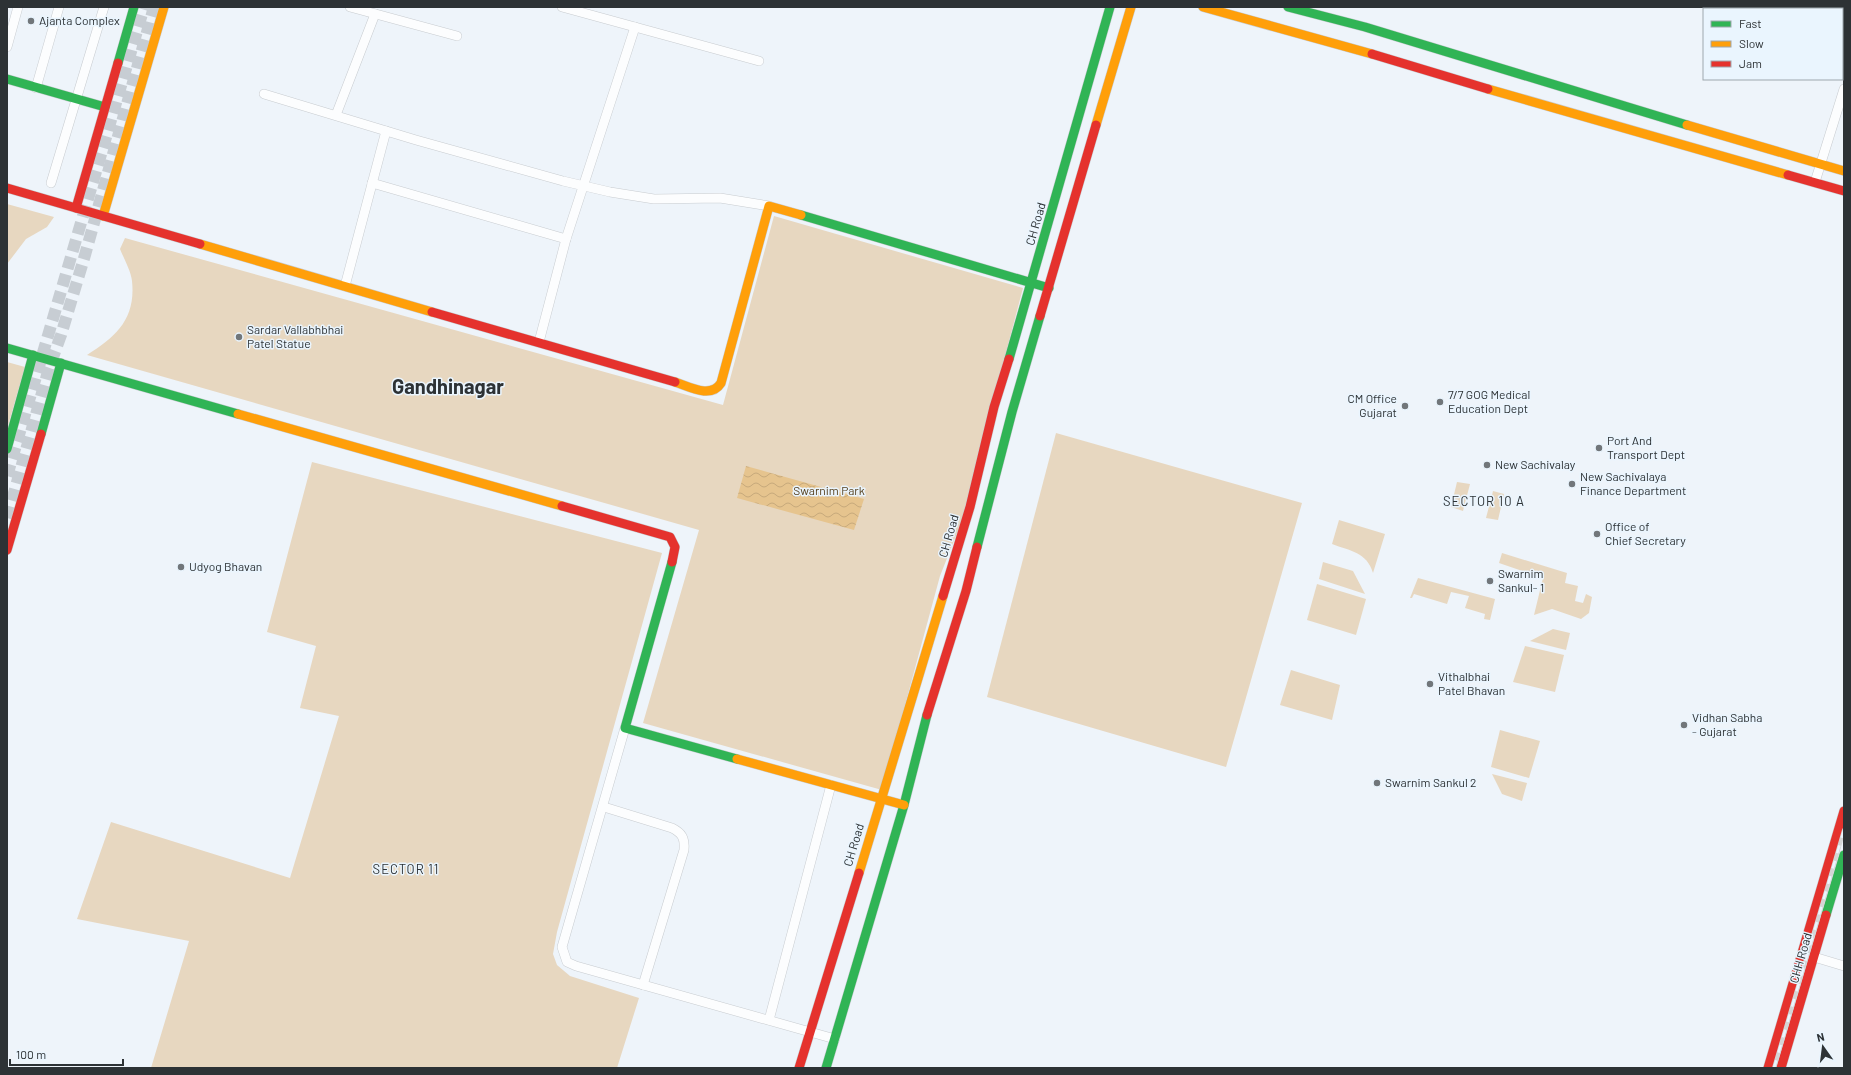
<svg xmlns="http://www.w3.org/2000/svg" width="1851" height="1075" viewBox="0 0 1851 1075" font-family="Barlow,sans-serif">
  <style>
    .green { fill: #e7d7c0 }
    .water { fill: url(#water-waves) }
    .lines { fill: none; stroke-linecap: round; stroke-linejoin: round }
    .secondary-tunnel { stroke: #c7cdd3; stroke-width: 12; stroke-dasharray: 12 6; stroke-linecap: butt }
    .street-casing { stroke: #c8ccd0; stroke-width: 10 }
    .fast-casing { stroke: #c8ccd0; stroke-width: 10 }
    .slow-casing { stroke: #c8ccd0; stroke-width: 10 }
    .jam-casing { stroke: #c8ccd0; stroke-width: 10 }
    .street { stroke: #fcfdfe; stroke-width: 9 }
    .fast { stroke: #30b455; stroke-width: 9 }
    .slow { stroke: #ff9f0a; stroke-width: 9 }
    .jam { stroke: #e5322d; stroke-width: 9 }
    .rail-casing { stroke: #d4d5d6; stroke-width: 4 }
    .rail { stroke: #eaf5fe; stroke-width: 2.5; stroke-dasharray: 8; stroke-linecap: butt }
    .poi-dot { fill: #71767a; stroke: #eaf5fe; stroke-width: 1.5 }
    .labels { text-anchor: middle; stroke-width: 3; stroke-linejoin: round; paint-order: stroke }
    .poi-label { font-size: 12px; fill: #2d3235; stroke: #eaf5fe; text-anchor: start }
    .street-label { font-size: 12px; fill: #2d3235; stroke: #eaf5fe }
    .park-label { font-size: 12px; fill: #56401e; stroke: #eaf5fe }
    .neighbourhood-label { font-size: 13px; letter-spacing: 1px; fill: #2d3235; stroke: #eaf5fe }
    .town-label { font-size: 20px; font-weight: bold; fill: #2d3235; stroke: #eaf5fe }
  </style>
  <defs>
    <pattern id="water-waves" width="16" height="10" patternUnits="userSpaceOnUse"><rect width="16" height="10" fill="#e6c48e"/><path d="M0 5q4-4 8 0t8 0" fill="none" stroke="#c6a97b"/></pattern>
  </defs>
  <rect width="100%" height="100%" fill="#eef4fa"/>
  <!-- green -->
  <g class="green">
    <polygon points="7,204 54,217 47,227 26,239 7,264"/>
    <path d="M774,216l249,72 -62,235 -21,53 -58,214 -239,-67 56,-193 -612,-175c29,-18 49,-36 45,-74 -1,-10 -8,-22 -12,-32l5,-11 598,167z"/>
    <polygon points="7,362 25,367 7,429"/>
    <polygon points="1056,433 1302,503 1226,767 987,697"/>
    <polygon points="312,462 662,553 557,932 553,954 557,965 570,976 639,998 617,1068 151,1068 189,941 77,919 111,822 290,878 339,716 300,708 316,646 267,632"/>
    <polygon points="1457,482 1470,484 1463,511 1451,507"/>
    <polygon points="1493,491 1504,494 1498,520 1486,518"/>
    <path d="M1339,520l46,14 -12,39c-6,-21 -23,-22 -41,-29z"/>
    <polygon points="1502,553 1567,573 1565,583 1578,586 1575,601 1583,603 1586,594 1592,597 1589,613 1581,619 1552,609 1534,615 1543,578 1499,563"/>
    <polygon points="1323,562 1353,571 1365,594 1319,579"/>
    <polygon points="1418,578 1495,599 1490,620 1484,619 1485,614 1465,608 1469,596 1451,592 1447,604 1414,594 1412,598 1410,598"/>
    <polygon points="1317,584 1366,599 1356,635 1307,620"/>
    <polygon points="1553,629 1570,633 1566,650 1530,641"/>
    <polygon points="1525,646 1564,655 1555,692 1513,682"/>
    <polygon points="1291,670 1340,685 1332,720 1280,705"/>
    <polygon points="1500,730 1540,741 1529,778 1491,767"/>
    <polygon points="1492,774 1527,783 1522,801 1502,794"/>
  </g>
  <!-- water -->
  <polygon class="water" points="746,466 864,499 854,530 737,498"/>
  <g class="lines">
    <!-- secondary-tunnel -->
    <g class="secondary-tunnel">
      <polyline points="7,476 144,7"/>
      <polyline points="7,518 49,368 61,335 85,255 154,7"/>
    </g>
    <!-- street casing -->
    <g class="street-casing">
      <g id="street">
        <polyline points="350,7 457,36"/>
        <polyline points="562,7 759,61"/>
        <polyline points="7,47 18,7"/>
        <polyline points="36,88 59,7"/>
        <polyline points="264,94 416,140 563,181 610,192 654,199 720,198 769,206"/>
        <polyline points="336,115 375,14"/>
        <polyline points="1815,182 1844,89"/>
        <polyline points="51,183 104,7"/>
        <polyline points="372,183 566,239"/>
        <polyline points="345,286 386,131"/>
        <polyline points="539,342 566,239 635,27"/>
        <polyline points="625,728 562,947 567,962 576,966 835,1039"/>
        <path d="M604,807l68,21c10,5 13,10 12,22l-41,135"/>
        <polyline points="1814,957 1844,966"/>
        <polyline points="769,1020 831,785"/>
      </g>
    </g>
    <!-- fast casing -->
    <g class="fast-casing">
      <g id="fast">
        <polyline points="1288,7 1365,27 1687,125"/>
        <polyline points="118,63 134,7"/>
        <polyline points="7,79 105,107"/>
        <polyline points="801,215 1049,288"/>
        <polyline points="7,348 238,414"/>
        <polyline points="1009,359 1110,7"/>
        <polyline points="41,434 61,363"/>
        <polyline points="7,449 33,355"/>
        <polyline points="977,547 1012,412 1040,316"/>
        <polyline points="672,562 625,728 737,759"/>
        <polyline points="1826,915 1844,855"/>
        <polyline points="826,1068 904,805 927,715"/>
      </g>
    </g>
    <!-- slow casing -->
    <g class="slow-casing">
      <g id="slow">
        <polyline points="1203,7 1372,54"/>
        <polyline points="1488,89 1788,175"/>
        <polyline points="1096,125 1131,7"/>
        <polyline points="1687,125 1844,171"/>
        <polyline points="103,216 164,7"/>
        <polyline points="200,244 432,312"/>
        <path d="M675,382c15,5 36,17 46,1l48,-177 32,9"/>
        <polyline points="238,414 562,506"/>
        <polyline points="737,759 904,805"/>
        <polyline points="859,873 943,596"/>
      </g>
    </g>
    <!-- jam casing -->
    <g class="jam-casing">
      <g id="jam">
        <polyline points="1372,54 1488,89"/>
        <polyline points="1788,175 1844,191"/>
        <polyline points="7,188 200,244"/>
        <polyline points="76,208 118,63"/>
        <polyline points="432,312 675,382"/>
        <polyline points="1040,316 1096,125"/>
        <polyline points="562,506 670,537 675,547 672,562"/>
        <polyline points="7,550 41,434"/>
        <polyline points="943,596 970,507 994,407 1009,359"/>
        <polyline points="927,715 966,591 977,547"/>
        <polyline points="799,1068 859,873"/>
        <polyline points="1768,1068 1844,811"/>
        <polyline points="1781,1068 1826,915"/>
      </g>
    </g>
    <!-- street -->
    <use href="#street" class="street"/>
    <!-- fast -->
    <use href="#fast" class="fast"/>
    <!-- slow -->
    <use href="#slow" class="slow"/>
    <!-- jam -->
    <use href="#jam" class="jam"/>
    <!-- rail casing -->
    <g class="rail-casing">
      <polyline id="rail" points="1774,1068 1844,830"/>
    </g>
    <!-- rail -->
    <use href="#rail" class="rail"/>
  </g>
  <!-- markers -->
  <g class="poi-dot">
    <circle cx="31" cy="21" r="4"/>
    <circle cx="239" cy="337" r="4"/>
    <circle cx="1440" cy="402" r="4"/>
    <circle cx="1405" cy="406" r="4"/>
    <circle cx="1599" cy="448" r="4"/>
    <circle cx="1487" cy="465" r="4"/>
    <circle cx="1572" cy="484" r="4"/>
    <circle cx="1597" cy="534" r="4"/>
    <circle cx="181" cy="567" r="4"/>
    <circle cx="1490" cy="581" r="4"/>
    <circle cx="1430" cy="684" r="4"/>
    <circle cx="1684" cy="725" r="4"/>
    <circle cx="1377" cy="783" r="4"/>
  </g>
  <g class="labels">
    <!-- poi labels -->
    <g class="poi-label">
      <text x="39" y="25">Ajanta Complex</text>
      <text x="247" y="334">Sardar Vallabhbhai<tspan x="247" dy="14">Patel Statue</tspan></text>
      <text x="1448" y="399">7/7 GOG Medical<tspan x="1448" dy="14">Education Dept</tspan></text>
      <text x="1397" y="403" text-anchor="end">CM Office<tspan x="1397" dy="14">Gujarat</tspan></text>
      <text x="1607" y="445">Port And<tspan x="1607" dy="14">Transport Dept</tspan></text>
      <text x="1495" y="469">New Sachivalay</text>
      <text x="1580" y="481">New Sachivalaya<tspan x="1580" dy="14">Finance Department</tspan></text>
      <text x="1605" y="531">Office of<tspan x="1605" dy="14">Chief Secretary</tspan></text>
      <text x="189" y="571">Udyog Bhavan</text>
      <text x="1498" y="578">Swarnim<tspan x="1498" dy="14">Sankul- 1</tspan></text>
      <text x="1438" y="681">Vithalbhai<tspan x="1438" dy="14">Patel Bhavan</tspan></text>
      <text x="1692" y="722">Vidhan Sabha<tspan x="1692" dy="14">- Gujarat</tspan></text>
      <text x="1385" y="787">Swarnim Sankul 2</text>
    </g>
    <!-- street labels -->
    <g class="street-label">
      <text transform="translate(1036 224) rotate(-74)" y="4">CH Road</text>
      <text transform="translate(949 536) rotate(-74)" y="4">CH Road</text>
      <text transform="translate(854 845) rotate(-73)" y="4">CH Road</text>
      <text transform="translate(1801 958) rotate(-74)" y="4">CHH Road</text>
    </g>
    <!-- park labels -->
    <g class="park-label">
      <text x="829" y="495">Swarnim Park</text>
    </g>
    <!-- neighbourhood labels -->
    <g class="neighbourhood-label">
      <text x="1484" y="506">SECTOR 10 A</text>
      <text x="406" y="874">SECTOR 11</text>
    </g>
    <!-- town labels -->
    <g class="town-label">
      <text x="448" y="394">Gandhinagar</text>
    </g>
  </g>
  <!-- border -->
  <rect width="1851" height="1075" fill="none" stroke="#2d3235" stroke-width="16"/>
  <!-- legend -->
  <rect x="1703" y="8" width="140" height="72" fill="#eaf5fe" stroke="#9ea7ae"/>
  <rect x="1711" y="21" width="20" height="6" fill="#30b455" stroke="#9ea7ae"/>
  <text x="1739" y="28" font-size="12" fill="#2d3235">Fast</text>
  <rect x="1711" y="41" width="20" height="6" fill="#ff9f0a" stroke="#9ea7ae"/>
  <text x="1739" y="48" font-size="12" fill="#2d3235">Slow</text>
  <rect x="1711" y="61" width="20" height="6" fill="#e5322d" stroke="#9ea7ae"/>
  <text x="1739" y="68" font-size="12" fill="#2d3235">Jam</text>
  <!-- north arrow -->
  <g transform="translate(1823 1047) rotate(346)" stroke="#eaf5fe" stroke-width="3" paint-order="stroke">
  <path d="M0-3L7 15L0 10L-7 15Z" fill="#2d3235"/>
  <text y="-6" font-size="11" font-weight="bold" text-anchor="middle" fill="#2d3235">N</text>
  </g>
  <!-- scale -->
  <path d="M10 1059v6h113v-6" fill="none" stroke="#2d3235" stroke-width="2"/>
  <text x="16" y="1059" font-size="12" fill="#2d3235" stroke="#eaf5fe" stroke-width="3" paint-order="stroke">100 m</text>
</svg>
